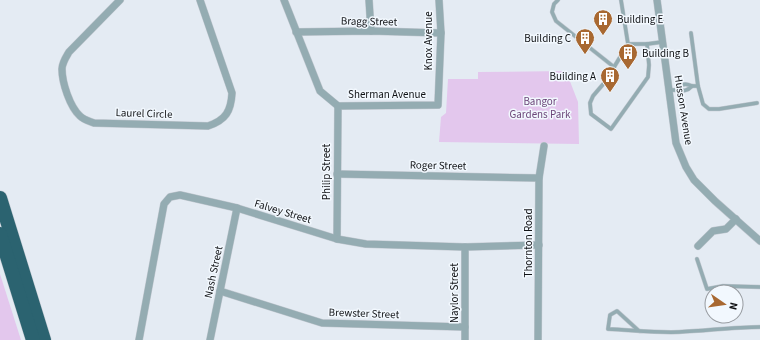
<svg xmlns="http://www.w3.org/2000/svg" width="760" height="340" viewBox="0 0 760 340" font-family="'Source Sans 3',sans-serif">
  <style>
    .green { fill: #e3c7ed }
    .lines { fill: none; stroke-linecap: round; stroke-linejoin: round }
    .service-casing { stroke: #c2c8d0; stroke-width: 4.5 }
    .minor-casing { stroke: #c2c8d0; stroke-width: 8 }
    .motorway-casing { stroke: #c2c8d0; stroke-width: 15 }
    .service { stroke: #94acb2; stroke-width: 3.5 }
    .minor { stroke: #94acb2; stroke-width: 7 }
    .motorway { stroke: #2b6370; stroke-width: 14 }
    .labels { text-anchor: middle; stroke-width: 3; stroke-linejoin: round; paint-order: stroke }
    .poi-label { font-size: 11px; fill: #111316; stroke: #f2f8fe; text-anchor: start }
    .street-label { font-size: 11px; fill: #111316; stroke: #f2f8fe }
    .park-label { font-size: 11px; fill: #6d477a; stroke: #f2f8fe }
  </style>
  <rect width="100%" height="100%" fill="#e4ebf3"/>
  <!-- green -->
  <g class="green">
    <polygon points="566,71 578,102 579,144 439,142 441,117 446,113 448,79 478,79 478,72"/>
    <polygon points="0,274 21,340 0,340"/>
  </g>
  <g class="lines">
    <!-- service casing -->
    <g class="service-casing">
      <g id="service">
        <polyline points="558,0 554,4 552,12 556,21 614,67"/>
        <polyline points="621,0 628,44 647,44 662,42"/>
        <polyline points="691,33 698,86 692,86"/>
        <polyline points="628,44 605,82 593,96 590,103 591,114 611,129 648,77 649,65 647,44"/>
        <polyline points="698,86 703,104 709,109 719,109 757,103"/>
        <path d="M669,90c10,-1 16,4 23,-4 -7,-3 -10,-2 -15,3"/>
        <polyline points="697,259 707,289 723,286 760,287"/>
        <path d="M639,331l-22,-20 -7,4 -2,14c24,1 48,4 71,3 27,-1 54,-5 81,-5"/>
      </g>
    </g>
    <!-- minor casing -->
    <g class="minor-casing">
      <g id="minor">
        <path d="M120,0l-51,52c-3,5 -7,11 -7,17 0,14 8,38 18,47 4,4 9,5 14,7l114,3c18,-6 23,-15 24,-33l-32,-93"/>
        <polyline points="284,0 320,91 338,106 438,105 441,33 439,0"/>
        <polyline points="369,0 371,31"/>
        <polyline points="657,0 676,143 686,167 694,180 715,201 760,241"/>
        <polyline points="296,32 371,31 441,33"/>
        <polyline points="337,174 539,178"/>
        <polyline points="337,239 338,106"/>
        <polyline points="698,246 713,231 726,229 736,219"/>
        <polyline points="220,291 322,323 465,327"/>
        <polyline points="139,340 164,204 170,197 180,195 237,208 337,239 366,244 465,247 539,245"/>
        <polyline points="210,340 237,208"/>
        <polyline points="465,340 465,247"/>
        <polyline points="538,340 539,178 544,146"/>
      </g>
    </g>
    <!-- motorway casing -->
    <g class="motorway-casing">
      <g id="motorway">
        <polyline points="0,198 44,340"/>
        <polyline points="0,234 33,340"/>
      </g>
    </g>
    <!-- service -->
    <use href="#service" class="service"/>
    <!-- minor -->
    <use href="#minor" class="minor"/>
    <!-- motorway -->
    <use href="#motorway" class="motorway"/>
  </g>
  <!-- icons -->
  <defs>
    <g id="building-pin" transform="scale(1)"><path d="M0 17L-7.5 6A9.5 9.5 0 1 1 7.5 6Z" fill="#a86831" stroke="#f2f8fe"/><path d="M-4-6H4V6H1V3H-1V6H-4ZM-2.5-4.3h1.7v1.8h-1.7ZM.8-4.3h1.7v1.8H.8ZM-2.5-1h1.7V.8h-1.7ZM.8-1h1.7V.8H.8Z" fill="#fff"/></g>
  </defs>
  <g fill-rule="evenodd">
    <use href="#building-pin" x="603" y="19"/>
    <use href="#building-pin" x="585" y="38"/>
    <use href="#building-pin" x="628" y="53"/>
    <use href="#building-pin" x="610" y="76"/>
  </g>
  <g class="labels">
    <!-- poi labels -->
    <g class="poi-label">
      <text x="617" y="23">Building E</text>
      <text x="571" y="42" text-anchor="end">Building C</text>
      <text x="642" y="57">Building B</text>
      <text x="596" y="80" text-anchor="end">Building A</text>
    </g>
    <!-- street labels -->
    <g class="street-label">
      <text transform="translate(369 21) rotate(1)" y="4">Bragg Street</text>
      <text transform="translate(428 41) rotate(-90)" y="4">Knox Avenue</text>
      <text x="387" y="98">Sherman Avenue</text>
      <text transform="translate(684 110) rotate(81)" y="4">Husson Avenue</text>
      <text transform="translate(144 113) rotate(2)" y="4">Laurel Circle</text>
      <text transform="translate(438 165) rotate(1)" y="4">Roger Street</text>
      <text transform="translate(326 172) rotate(-90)" y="4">Philip Street</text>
      <text transform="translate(283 211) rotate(17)" y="4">Falvey Street</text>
      <text transform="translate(528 243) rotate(-90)" y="4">Thornton Road</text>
      <text transform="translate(213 272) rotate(-78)" y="4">Nash Street</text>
      <text transform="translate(454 293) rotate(-90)" y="4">Naylor Street</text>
      <text transform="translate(364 313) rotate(2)" y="4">Brewster Street</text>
    </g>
    <!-- park labels -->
    <g class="park-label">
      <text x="540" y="105">Bangor<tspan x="540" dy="13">Gardens Park</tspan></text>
    </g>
  </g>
  <!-- north arrow -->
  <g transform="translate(724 304) rotate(103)"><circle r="19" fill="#f2f8fe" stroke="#989ca1"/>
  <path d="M0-3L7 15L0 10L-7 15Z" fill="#a86831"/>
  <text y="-6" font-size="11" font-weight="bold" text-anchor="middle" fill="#111316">N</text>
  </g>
</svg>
